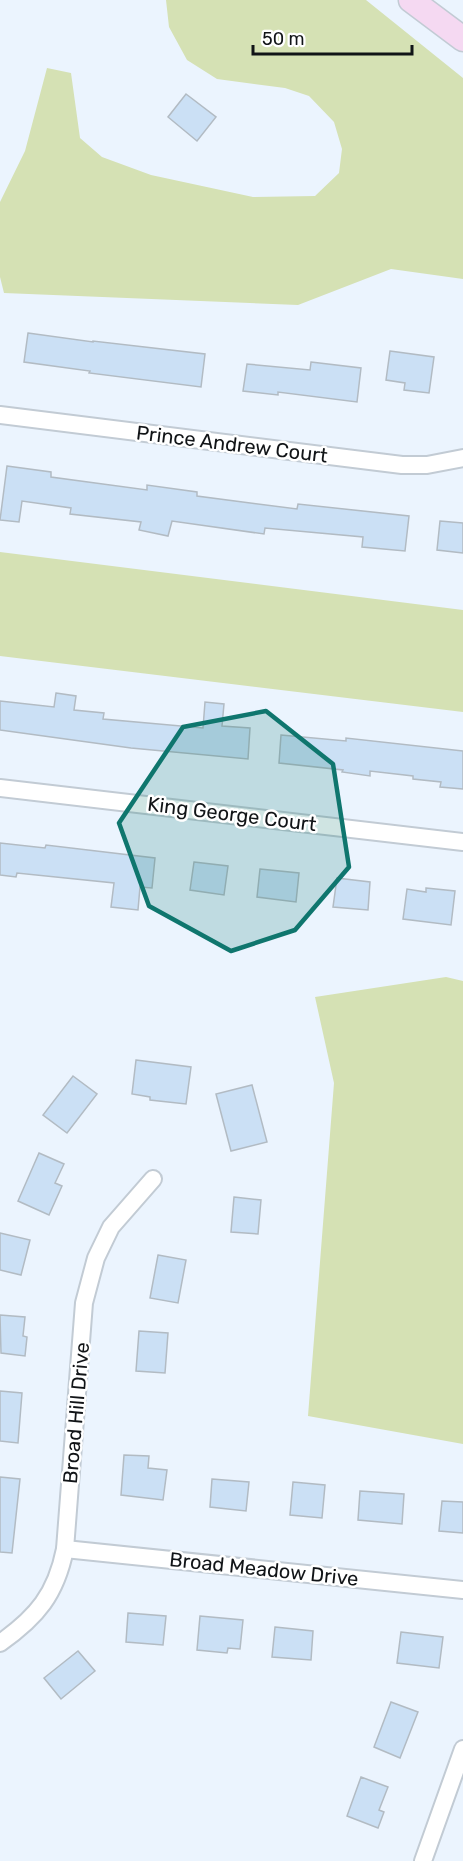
<svg xmlns="http://www.w3.org/2000/svg" width="463" height="1861" viewBox="0 0 463 1861" font-family="Rubik,sans-serif">
  <style>
    .green { fill: #d5e1b4 }
    .building { fill: #cbe0f5; stroke: #b2bbc3; stroke-width: 1.5 }
    .lines { fill: none; stroke-linecap: round; stroke-linejoin: round }
    .street-casing { stroke: #c2cbd4; stroke-width: 20 }
    .secondary-casing { stroke: #c2cbd4; stroke-width: 27 }
    .street { stroke: #fff; stroke-width: 16 }
    .secondary { stroke: #f5d9f2; stroke-width: 24 }
    .marked { fill: #0f766e; fill-opacity: 0.2; stroke: #0f766e; stroke-width: 4.5; stroke-linejoin: round }
    .labels { text-anchor: middle; stroke-width: 5; stroke-linejoin: round; paint-order: stroke }
    .street-label { font-size: 20px; fill: #111417; stroke: #fff }
  </style>
  <rect width="100%" height="100%" fill="#ebf4fe"/>
  <!-- green -->
  <g class="green">
    <polygon points="166,0 366,0 463,78 463,279 391,269 298,305 4,293 0,277 0,202 25,151 47,68 71,73 80,138 102,157 151,175 253,197 315,196 339,173 342,149 334,122 309,96 285,88 217,79 187,60 169,27"/>
    <polygon points="0,552 463,610 463,712 0,656"/>
    <polygon points="446,977 463,981 463,1444 308,1416 334,1083 315,997"/>
  </g>
  <!-- building -->
  <g class="building">
    <polygon points="186,94 216,117 197,141 168,117"/>
    <polygon points="28,333 93,342 93,341 205,354 201,387 89,373 90,371 24,362"/>
    <polygon points="390,351 434,357 429,393 404,390 405,383 386,380"/>
    <polygon points="311,362 361,368 357,402 278,392 278,395 243,391 247,364 310,370"/>
    <polygon points="7,466 51,472 51,477 147,490 147,485 197,492 197,496 297,509 298,504 409,516 405,551 362,547 363,537 265,528 264,534 172,521 168,536 139,530 141,522 70,514 71,508 22,501 19,522 0,520"/>
    <polygon points="440,521 463,523 463,553 437,550"/>
    <polygon points="56,693 76,696 74,710 104,713 103,719 203,728 205,702 224,704 222,726 250,728 248,759 131,748 0,730 0,701 54,707"/>
    <polygon points="281,735 346,741 346,738 463,751 463,789 440,787 441,782 413,779 413,776 370,771 370,776 342,772 343,770 279,763"/>
    <polygon points="0,843 45,848 46,845 155,858 152,888 140,887 138,910 111,907 114,883 17,873 16,877 0,875"/>
    <polygon points="194,862 228,866 224,895 190,890"/>
    <polygon points="260,869 299,873 296,902 257,897"/>
    <polygon points="337,878 370,882 368,910 333,907"/>
    <polygon points="426,888 455,891 451,925 403,919 407,889 426,892"/>
    <polygon points="136,1060 191,1067 186,1104 150,1100 150,1097 132,1094"/>
    <polygon points="73,1076 97,1094 67,1133 43,1115"/>
    <polygon points="252,1085 267,1142 231,1151 216,1094"/>
    <polygon points="39,1153 64,1164 55,1183 62,1186 49,1215 18,1201"/>
    <polygon points="234,1197 261,1200 258,1234 231,1232"/>
    <polygon points="0,1233 30,1240 21,1275 0,1270"/>
    <polygon points="158,1255 186,1260 178,1303 150,1298"/>
    <polygon points="0,1315 25,1317 23,1336 27,1337 25,1356 1,1353"/>
    <polygon points="139,1331 168,1333 165,1373 136,1371"/>
    <polygon points="0,1391 22,1393 18,1443 0,1441"/>
    <polygon points="124,1455 149,1456 148,1468 167,1470 163,1500 121,1495"/>
    <polygon points="0,1477 20,1479 12,1553 0,1552"/>
    <polygon points="212,1479 249,1482 246,1511 210,1507"/>
    <polygon points="293,1482 325,1485 322,1518 290,1515"/>
    <polygon points="360,1491 404,1494 402,1524 358,1520"/>
    <polygon points="442,1501 463,1502 463,1533 439,1531"/>
    <polygon points="128,1613 166,1616 163,1645 126,1642"/>
    <polygon points="200,1616 243,1620 240,1649 228,1648 227,1653 197,1650"/>
    <polygon points="275,1627 313,1631 311,1660 272,1657"/>
    <polygon points="401,1632 443,1637 439,1668 397,1663"/>
    <polygon points="78,1651 95,1671 61,1699 44,1678"/>
    <polygon points="391,1702 418,1712 400,1758 374,1747"/>
    <polygon points="361,1777 388,1787 379,1810 384,1812 378,1828 347,1816"/>
  </g>
  <g class="lines">
    <!-- street casing -->
    <g class="street-casing">
      <g id="street">
        <polyline points="0,415 402,465 427,465 463,458"/>
        <polyline points="0,788 463,842"/>
        <polyline points="65,1549 463,1590"/>
        <path d="M0,1643c37,-26 56,-49 65,-94l19,-246 12,-45 15,-31 42,-48"/>
        <polyline points="423,1861 463,1749"/>
      </g>
    </g>
    <!-- secondary casing -->
    <g class="secondary-casing">
      <polyline id="secondary" points="411,0 463,39"/>
    </g>
    <!-- street -->
    <use href="#street" class="street"/>
    <!-- secondary -->
    <use href="#secondary" class="secondary"/>
  </g>
  <!-- marked area -->
  <path class="marked" d="M266,711l67,53 16,103 -54,63 -64,21 -82,-45 -30,-83 64,-96z"/>
  <g class="labels">
    <!-- street labels -->
    <g class="street-label">
      <text transform="translate(232 444) rotate(7)" y="7">Prince Andrew Court</text>
      <text transform="translate(232 814) rotate(7)" y="7">King George Court</text>
      <text transform="translate(76 1413) rotate(-85)" y="7">Broad Hill Drive</text>
      <text transform="translate(264 1569) rotate(6)" y="7">Broad Meadow Drive</text>
    </g>
  </g>
  <!-- scale -->
  <path d="M253 45v9h159v-9" fill="none" stroke="#111417" stroke-width="3"/>
  <text x="262" y="45" font-size="18" fill="#111417" stroke="#ffffff" stroke-width="4.5" paint-order="stroke">50 m</text>
</svg>
